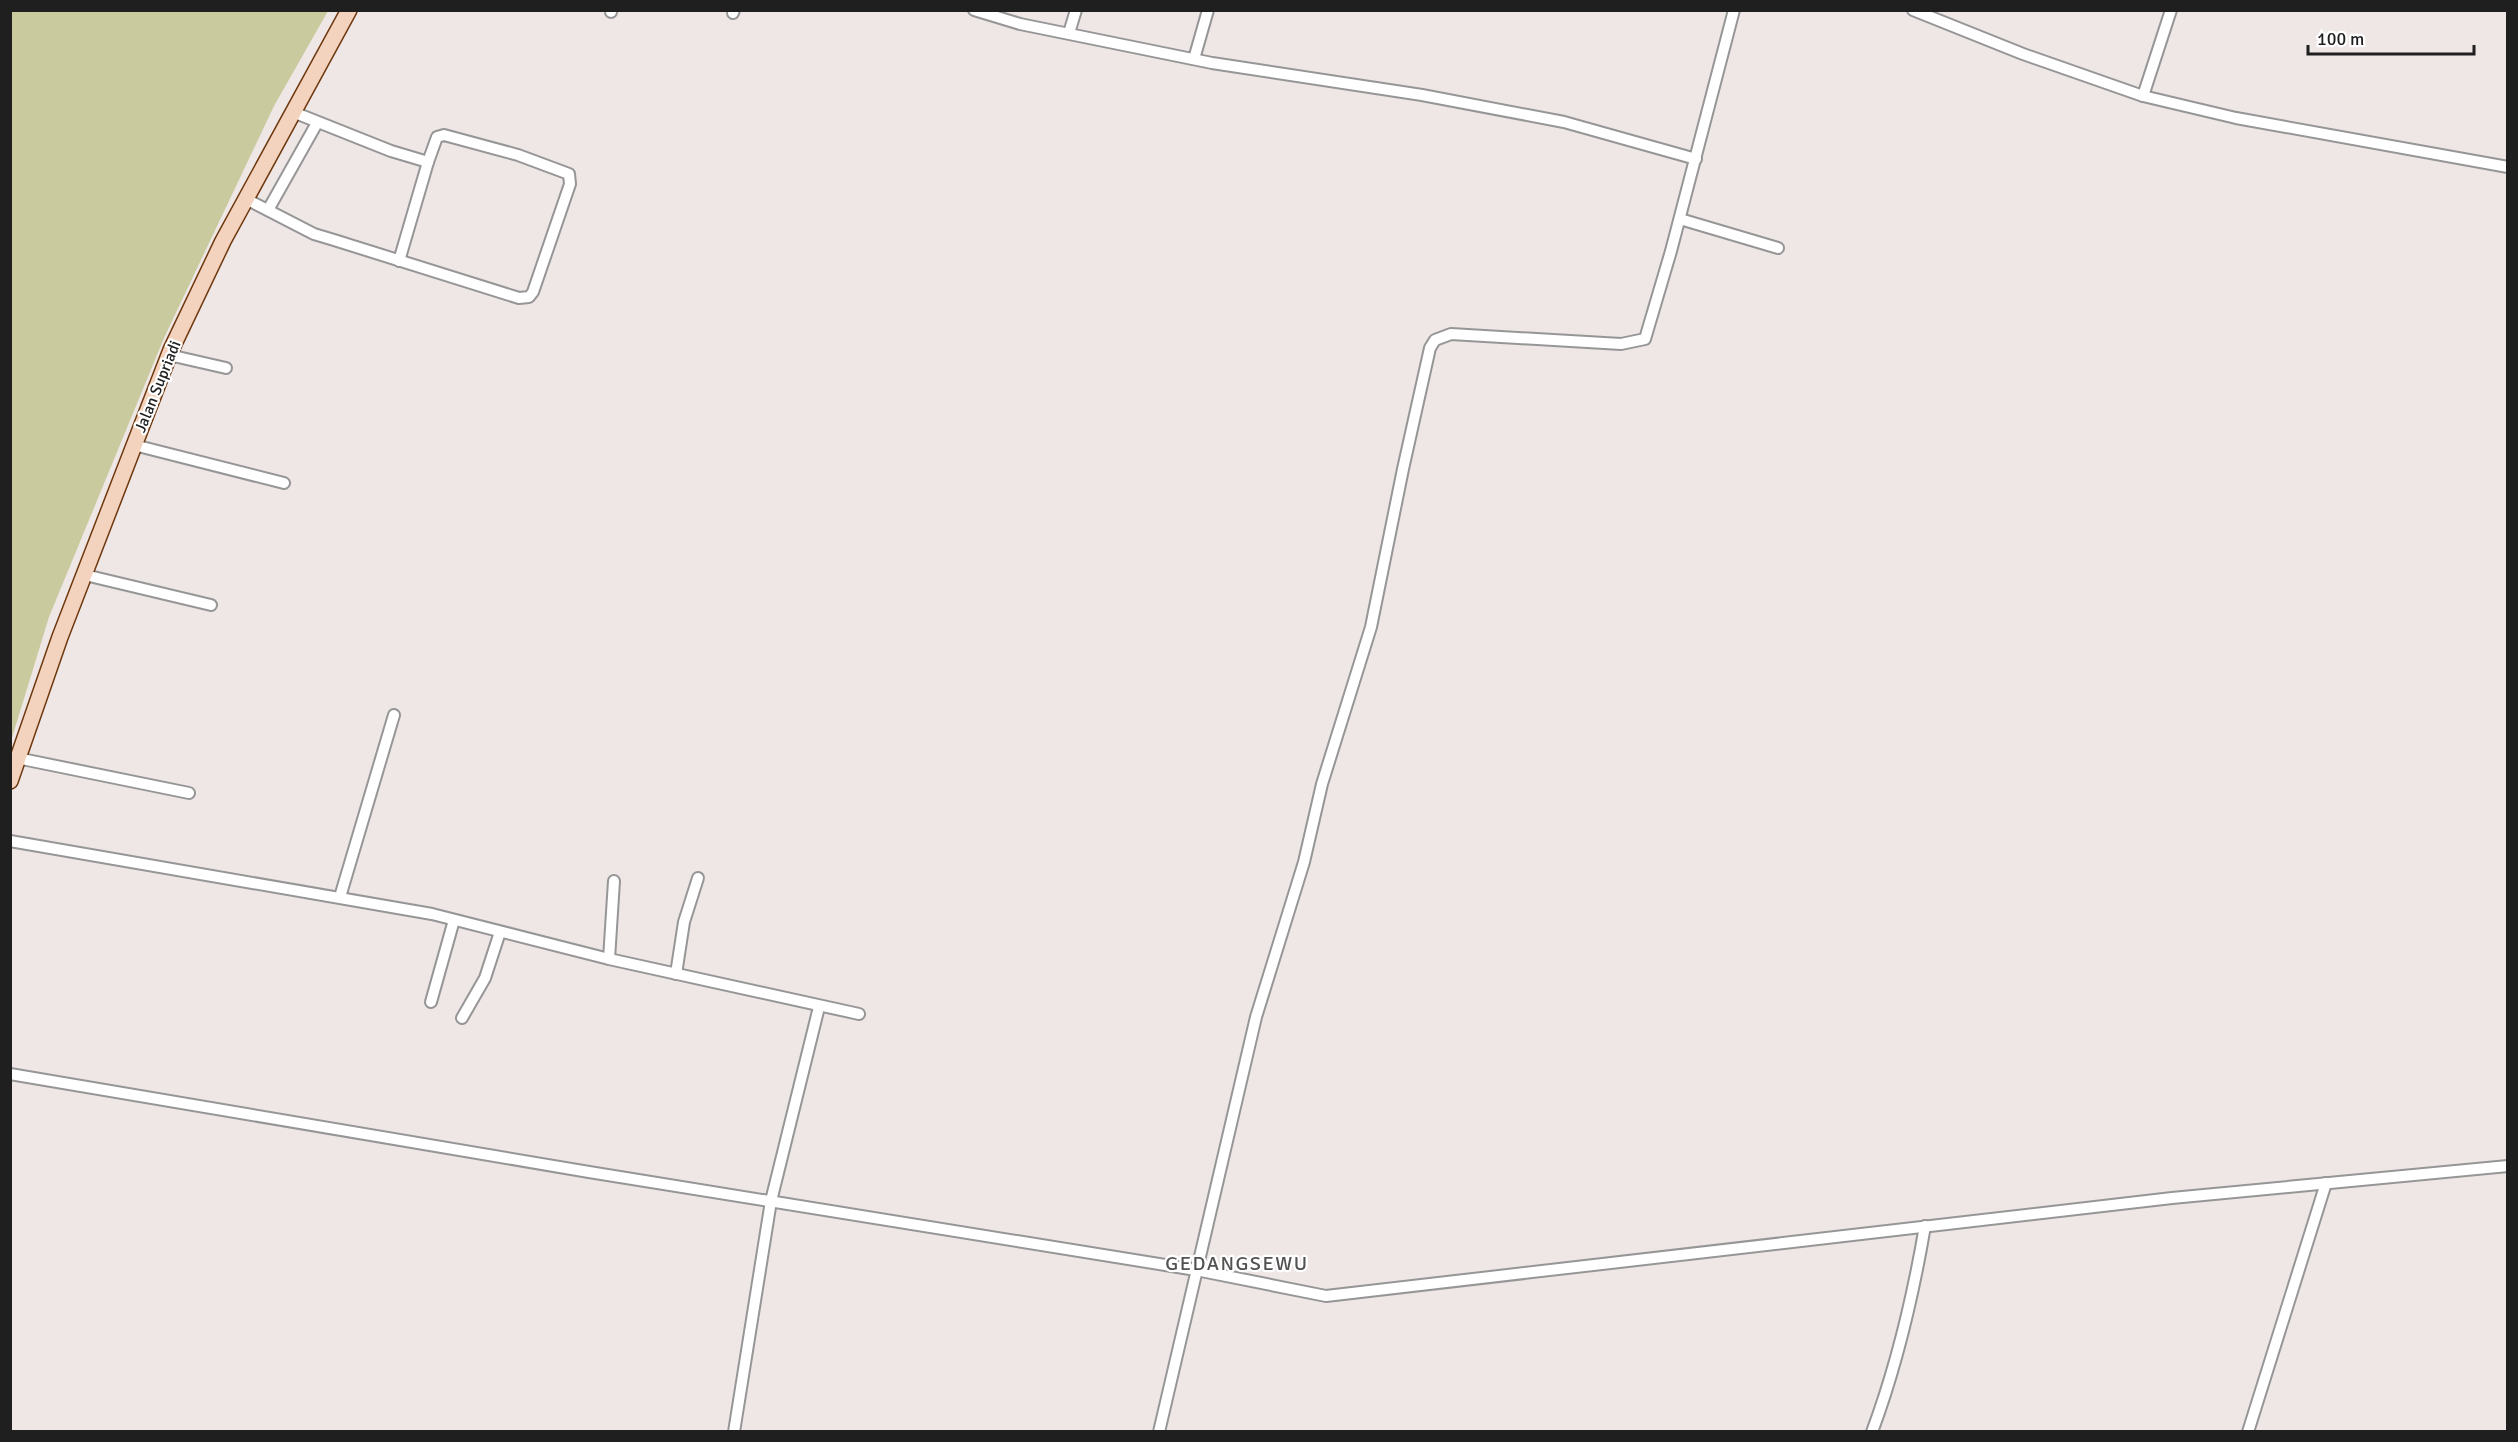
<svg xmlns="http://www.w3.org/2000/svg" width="2518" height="1442" viewBox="0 0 2518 1442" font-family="Signika,sans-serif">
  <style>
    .forest { fill: #c9cb9e }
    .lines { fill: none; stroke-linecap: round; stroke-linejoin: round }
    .minor-casing { stroke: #969696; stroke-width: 14 }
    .secondary-casing { stroke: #6e380e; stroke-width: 18 }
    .minor { stroke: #fff; stroke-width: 10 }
    .secondary { stroke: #f4d3be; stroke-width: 15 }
    .labels { text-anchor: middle; stroke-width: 4.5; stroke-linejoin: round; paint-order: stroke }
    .street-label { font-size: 16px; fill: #1f1f1f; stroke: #fff }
    .quarter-label { font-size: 20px; letter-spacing: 1.5px; fill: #525252; stroke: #fff }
  </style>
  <rect width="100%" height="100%" fill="#efe6e6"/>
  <!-- forest -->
  <polygon class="forest" points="11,10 328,11 274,106 164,338 49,617 11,741"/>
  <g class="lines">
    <!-- minor casing -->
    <g class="minor-casing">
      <g id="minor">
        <polyline points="611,10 611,12"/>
        <polyline points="974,10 1020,24 1212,63 1422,95 1564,122 1696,159"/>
        <polyline points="1913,10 2023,54 2143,96 2236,118 2508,167"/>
        <polyline points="733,13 734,10"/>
        <polyline points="1069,33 1076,10"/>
        <polyline points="1194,59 1208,10"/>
        <polyline points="2143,96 2171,10"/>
        <polyline points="293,112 391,151 428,162 399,261"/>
        <polyline points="246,199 314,234 334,240 519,298 529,297 533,292 570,184 569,174 518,155 444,135 437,137 428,162"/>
        <polyline points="268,210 317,123"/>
        <polyline points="1680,219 1778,248"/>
        <polyline points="169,355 226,368"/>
        <polyline points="134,445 284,483"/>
        <polyline points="85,575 211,605"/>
        <polyline points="17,758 189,793"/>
        <polyline points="10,841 432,914 609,959 859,1014"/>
        <polyline points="340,897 394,715"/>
        <polyline points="609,959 614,881"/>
        <polyline points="676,974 684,922 698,878"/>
        <polyline points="431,1002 454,920"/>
        <polyline points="462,1018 485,978 500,932"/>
        <polyline points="10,1074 589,1172 1196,1270 1326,1296 2172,1198 2508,1166"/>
        <polyline points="734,1432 771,1201 819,1007"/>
        <polyline points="1159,1432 1256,1017 1304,862 1322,784 1371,627 1403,469 1430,348 1435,340 1451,334 1621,344 1645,339 1671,251 1734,10"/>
        <path d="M1872,1432c25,-67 41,-136 53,-206"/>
        <polyline points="2248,1432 2326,1183"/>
      </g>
    </g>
    <!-- secondary casing -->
    <g class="secondary-casing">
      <polyline id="secondary" points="10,781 60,637 171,350 223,241 349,10"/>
    </g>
    <!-- minor -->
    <use href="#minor" class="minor"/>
    <!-- secondary -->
    <use href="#secondary" class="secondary"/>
  </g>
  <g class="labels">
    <!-- street labels -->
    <g class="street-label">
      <text transform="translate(157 386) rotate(-68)" y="6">Jalan Supriadi</text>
    </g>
    <!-- quarter labels -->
    <g class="quarter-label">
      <text x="1237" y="1270">GEDANGSEWU</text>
    </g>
  </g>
  <!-- border -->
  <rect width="2518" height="1442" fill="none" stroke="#1f1f1f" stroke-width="24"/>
  <!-- scale -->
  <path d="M2308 45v9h166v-9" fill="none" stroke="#1f1f1f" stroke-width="3"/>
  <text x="2317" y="45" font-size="18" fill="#1f1f1f" stroke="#ffffff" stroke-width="4.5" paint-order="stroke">100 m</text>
</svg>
